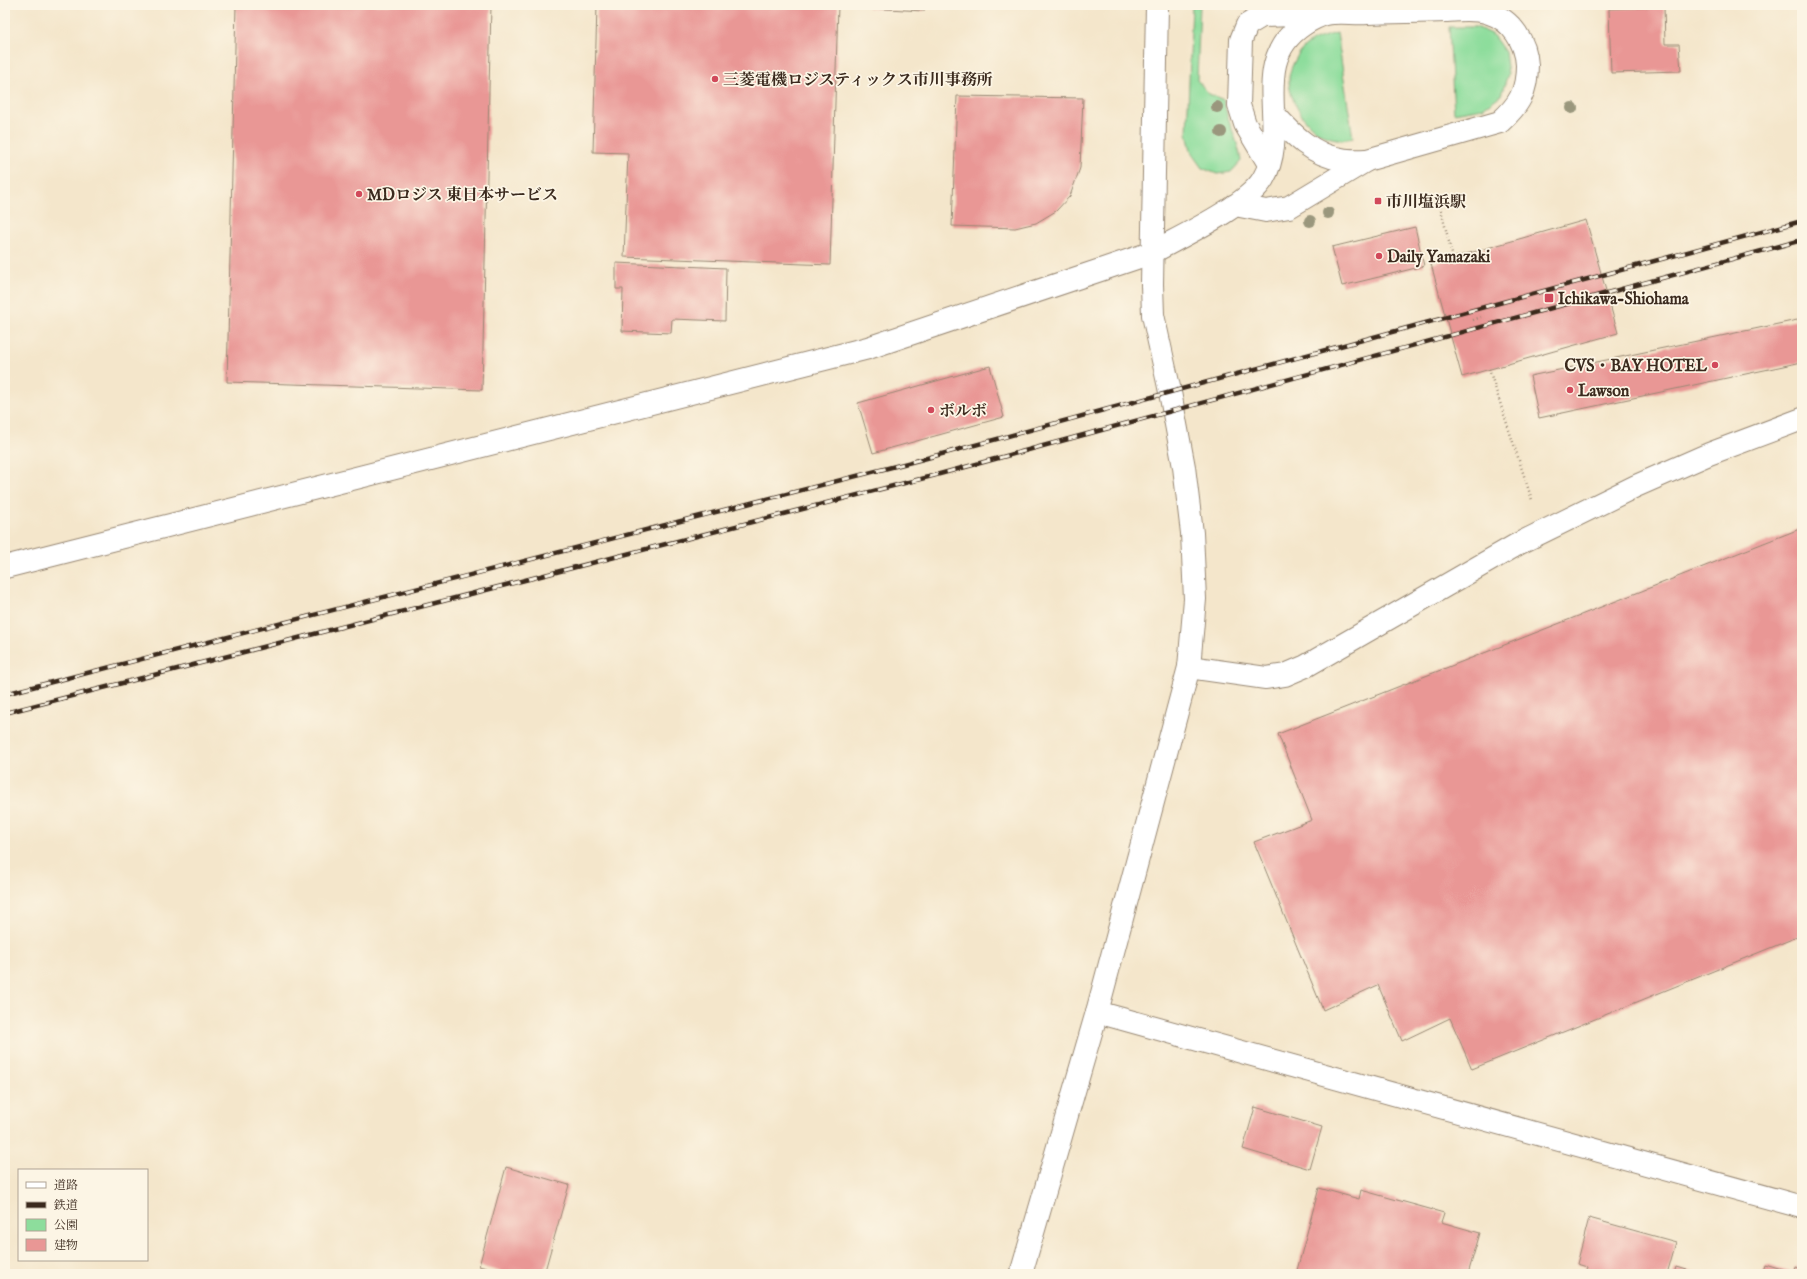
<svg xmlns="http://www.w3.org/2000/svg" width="1807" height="1279" viewBox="0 0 1807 1279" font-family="'IM FELL English','Noto Serif JP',serif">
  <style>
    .green { fill: #8ddd9c; stroke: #64845d }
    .building { fill: #e99795 }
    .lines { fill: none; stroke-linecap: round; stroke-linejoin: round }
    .minor-casing { stroke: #988874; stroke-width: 24 }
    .tertiary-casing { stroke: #988874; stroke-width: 24 }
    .path { stroke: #988874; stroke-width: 2.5; stroke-dasharray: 1 3; stroke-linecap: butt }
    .minor { stroke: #fff; stroke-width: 22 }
    .tertiary { stroke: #fff; stroke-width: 22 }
    .rail-casing { stroke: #3b2a1e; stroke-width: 4.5 }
    .rail { stroke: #fcf5e5; stroke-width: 3; stroke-dasharray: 9; stroke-linecap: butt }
    .tree { fill: #9a977d }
    .poi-dot { fill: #d1495b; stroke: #fcf5e5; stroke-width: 1.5 }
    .labels { text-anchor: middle; stroke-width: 3.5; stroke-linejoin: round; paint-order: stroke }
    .poi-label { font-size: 16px; font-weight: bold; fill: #3b2a1e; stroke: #fcf5e5; text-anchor: start }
  </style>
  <rect width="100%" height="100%" fill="#fcf5e5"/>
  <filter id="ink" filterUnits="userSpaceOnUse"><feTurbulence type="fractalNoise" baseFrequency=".025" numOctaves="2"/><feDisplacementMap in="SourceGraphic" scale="8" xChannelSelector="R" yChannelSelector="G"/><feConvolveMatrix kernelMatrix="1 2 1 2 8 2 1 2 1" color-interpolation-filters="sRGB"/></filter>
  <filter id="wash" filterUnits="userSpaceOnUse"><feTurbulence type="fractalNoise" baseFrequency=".012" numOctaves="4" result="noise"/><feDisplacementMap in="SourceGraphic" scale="16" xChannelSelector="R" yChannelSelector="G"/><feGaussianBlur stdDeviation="0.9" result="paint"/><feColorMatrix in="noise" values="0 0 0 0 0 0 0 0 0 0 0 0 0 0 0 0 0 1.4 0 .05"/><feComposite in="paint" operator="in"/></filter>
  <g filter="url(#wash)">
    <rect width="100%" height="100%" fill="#f4e6cb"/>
    <!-- green -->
    <g class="green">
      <path d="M1192,5h8l-3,75 12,14 15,6c3,22 14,39 17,61l-10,11 -14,2 -15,-6 -10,-14 -5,-20z"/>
      <polygon points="1449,27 1476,27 1492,34 1505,52 1508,74 1501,95 1483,108 1454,113"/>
      <path d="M1337,33l16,105c-5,1 -11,2 -16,1 -25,-2 -47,-34 -48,-58 -1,-10 9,-29 17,-35 9,-8 21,-10 31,-13z"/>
    </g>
    <g id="blocks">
      <!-- building -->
      <g class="building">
        <polygon points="236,5 491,5 482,390 227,382"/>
        <polygon points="597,5 838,5 830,265 624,257 628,153 593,152"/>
        <polygon points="868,5 924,5 924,11 868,8"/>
        <polygon points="1664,7 1665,44 1679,44 1681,71 1611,73 1609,9"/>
        <polygon points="957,96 1083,98 1080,168 1070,196 1056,211 1036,223 1015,228 952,226"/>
        <polygon points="1586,220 1618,333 1462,377 1431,264"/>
        <polygon points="1415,227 1424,266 1342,286 1332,247"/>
        <polygon points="616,263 726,268 725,321 672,319 671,333 622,331 623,289 616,289"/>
        <polygon points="1802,319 1802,362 1539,418 1530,376"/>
        <polygon points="990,366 1004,417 873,453 858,403"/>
        <polygon points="1802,528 1802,935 1472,1069 1450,1018 1402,1041 1378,985 1323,1010 1254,842 1312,820 1278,734"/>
        <polygon points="1255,1107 1322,1127 1310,1169 1243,1149"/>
        <polygon points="506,1167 569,1185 544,1274 509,1274 479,1266"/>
        <polygon points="1319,1188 1359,1199 1361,1190 1444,1213 1441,1222 1480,1233 1468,1274 1296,1274"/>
        <polygon points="1589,1218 1676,1242 1667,1274 1585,1274 1587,1267 1577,1264"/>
        <polygon points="1766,1265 1793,1273 1795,1266 1802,1268 1802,1274 1763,1274"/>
        <polygon points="1676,1267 1699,1274 1674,1274"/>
      </g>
    </g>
  </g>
  <g filter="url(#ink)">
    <use href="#blocks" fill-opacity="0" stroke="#988874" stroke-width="1"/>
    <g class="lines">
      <!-- minor casing -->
      <g class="minor-casing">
        <g id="minor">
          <path d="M1274,114c18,20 40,42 67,45 9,2 17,1 26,1"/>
          <polyline points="1269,164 1245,124 1239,105 1241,40 1247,25 1262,16 1322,14"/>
          <path d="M1151,253c29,-16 96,-47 112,-74 29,-49 -17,-116 40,-154 6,-4 16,-9 23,-11 12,-3 28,0 41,-1 26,-1 52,-1 78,-2 14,-1 31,-3 44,2 23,7 37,30 38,52 0,27 -8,40 -27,57l-133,38 -78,47 -23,4 -31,-6"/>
        </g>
      </g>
      <!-- tertiary casing -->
      <g class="tertiary-casing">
        <g id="tertiary">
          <polyline points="5,567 868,348 1151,253"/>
          <polyline points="1189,667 1266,678 1285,675 1306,666 1518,544 1636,486 1709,454 1802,419"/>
          <polyline points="1097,1012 1802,1207"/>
          <polyline points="1021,1274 1097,1012 1189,667 1195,599 1192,533 1184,467 1169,387 1153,315 1152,284 1157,5"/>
        </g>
      </g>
      <!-- path -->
      <g class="path">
        <polyline points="1440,206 1453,258"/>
        <polyline points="1473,320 1481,317"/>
        <polyline points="1489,369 1532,500"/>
      </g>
      <!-- minor -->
      <use href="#minor" class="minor"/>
      <!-- tertiary -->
      <use href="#tertiary" class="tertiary"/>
      <!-- rail casing -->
      <g class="rail-casing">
        <g id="rail">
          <polyline points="5,694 927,458 1802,221"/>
          <polyline points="5,713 936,475 1802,240"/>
        </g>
      </g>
      <!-- rail -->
      <use href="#rail" class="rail"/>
    </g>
    <!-- trees -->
    <g class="tree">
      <circle cx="1217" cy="107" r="6"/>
      <circle cx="1572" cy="108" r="6"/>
      <circle cx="1221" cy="132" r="6"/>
      <circle cx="1328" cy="213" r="6"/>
      <circle cx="1310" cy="221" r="6"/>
    </g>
  </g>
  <!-- markers -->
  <g class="poi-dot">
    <circle cx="715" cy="79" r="4"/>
    <circle cx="359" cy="194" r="4"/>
    <rect x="1374" y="197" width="8" height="8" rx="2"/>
    <circle cx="1379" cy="256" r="4"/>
    <rect x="1544" y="293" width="10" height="10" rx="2"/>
    <circle cx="1715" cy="365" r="4"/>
    <circle cx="1570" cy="390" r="4"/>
    <circle cx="931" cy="410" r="4"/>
  </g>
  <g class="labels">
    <!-- poi labels -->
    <g class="poi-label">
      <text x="723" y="85">三菱電機ロジスティックス市川事務所</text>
      <text x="367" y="200">MDロジス 東日本サービス</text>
      <text x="1386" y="207">市川塩浜駅</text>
      <text x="1387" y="262">Daily Yamazaki</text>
      <text x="1558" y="304">Ichikawa-Shiohama</text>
      <text x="1707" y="371" text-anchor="end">CVS・BAY HOTEL</text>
      <text x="1578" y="396">Lawson</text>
      <text x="939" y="416">ボルボ</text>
    </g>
  </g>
  <!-- margin -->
  <rect width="1807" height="1279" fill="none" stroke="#fcf5e5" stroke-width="20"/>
  <!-- legend -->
  <rect x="18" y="1169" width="130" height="92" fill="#fcf5e5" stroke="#afa495"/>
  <rect x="26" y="1182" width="20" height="6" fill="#ffffff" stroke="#afa495"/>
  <text x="54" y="1189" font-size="12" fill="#3b2a1e">道路</text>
  <rect x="26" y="1202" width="20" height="6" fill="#3b2a1e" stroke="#afa495"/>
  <text x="54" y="1209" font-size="12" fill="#3b2a1e">鉄道</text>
  <rect x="26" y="1219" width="20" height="12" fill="#8ddd9c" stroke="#afa495"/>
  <text x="54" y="1229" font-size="12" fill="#3b2a1e">公園</text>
  <rect x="26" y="1239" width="20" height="12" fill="#e99795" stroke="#afa495"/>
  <text x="54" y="1249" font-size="12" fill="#3b2a1e">建物</text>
</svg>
